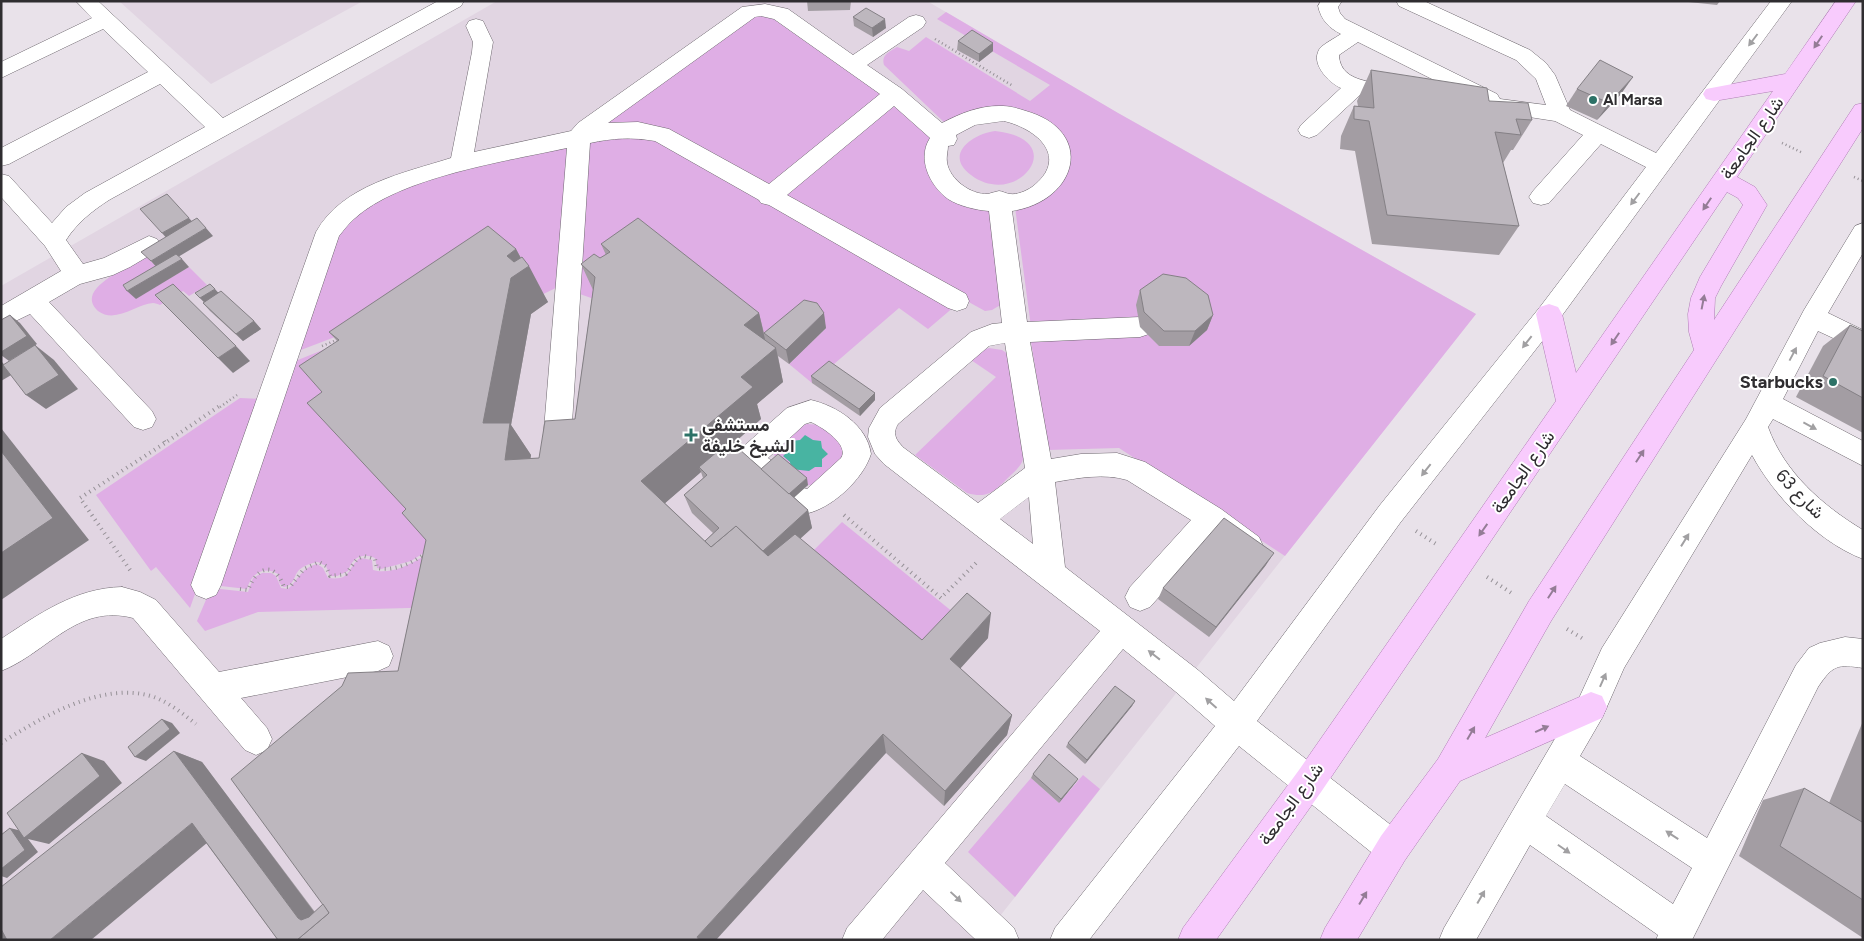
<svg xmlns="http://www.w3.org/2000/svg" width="1864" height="941" viewBox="0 0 1864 941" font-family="Figtree,Vazirmatn,sans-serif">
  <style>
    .built { fill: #e1d5e2 }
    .green { fill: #dfaee5 }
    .water { fill: #48b4a2 }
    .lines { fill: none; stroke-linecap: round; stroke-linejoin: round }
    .minor-casing { stroke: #6e686f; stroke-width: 1 }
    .major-casing { stroke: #af7db5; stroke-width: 1 }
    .path-far1 { stroke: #969197; stroke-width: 2.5; stroke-dasharray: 1 3; stroke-linecap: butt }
    .path { stroke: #969197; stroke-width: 4; stroke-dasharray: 1 4.5; stroke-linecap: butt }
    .minor { fill: #fff; fill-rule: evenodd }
    .major { fill: #f8cbfd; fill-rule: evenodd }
    .wall { fill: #a39da3; fill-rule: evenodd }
    .shaded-wall { fill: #848085 }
    .building { fill: #bdb7be; stroke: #848085 }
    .oneway { fill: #a1a0a2 }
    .oneway2 { fill: #947c96 }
    .poi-dot { fill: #2d7267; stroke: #fff; stroke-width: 2 }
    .labels { text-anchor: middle; stroke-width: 4; stroke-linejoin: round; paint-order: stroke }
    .far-poi-label { font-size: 15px; font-weight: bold; fill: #2f2d30; stroke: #fff; text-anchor: start }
    .street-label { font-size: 18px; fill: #2f2d30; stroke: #fff }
    .poi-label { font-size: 18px; font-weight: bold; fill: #2f2d30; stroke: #fff; text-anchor: end }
  </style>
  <rect width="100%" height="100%" fill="#e9e2ea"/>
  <!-- built -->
  <g class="built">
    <polygon points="119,1 363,1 211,84"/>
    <polygon points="497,1 927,1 1118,113 1476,314 981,940 1,940 1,286"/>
  </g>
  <!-- green -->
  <g class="green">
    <polygon points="762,11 883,96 778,182 764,184 660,129 609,127 601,120"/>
    <path d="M946,12l172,101 358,201 -191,242 -166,-108 -71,2 -18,-115 109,-12 -108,4 -16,-120 48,-33 -32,-56 -83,8 -64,-61c-3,-10 5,-13 13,-18l12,4 17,-14 104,64 20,-16 -113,-66z"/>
    <polygon points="896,105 937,141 933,168 991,207 1002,304 992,310 985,311 793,205 786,196 789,184"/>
    <path d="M995,131c78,8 22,79 -24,44 -28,-21 2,-41 24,-44z"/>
    <polygon points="644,134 955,306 928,329 899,308 812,383 789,364 826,328 767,348 597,300 574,292 587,143"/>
    <path d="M565,148l4,3 -7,134 -29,14 -99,238 12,70 -188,5 -53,19 -8,-10 14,-33 37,4 5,-14 9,-5h9l5,3 5,12 7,1c12,-11 12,-20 29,-25l6,4 5,10c24,3 18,-9 32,-20l12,2 1,10c16,5 37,-5 51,-14l-2,-2 -11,7 -30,8 -4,-1 -2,-10c-13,-6 -23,0 -27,13l-11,5h-7l-4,-10 -8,-4c-7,1 -13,3 -19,8 -6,6 -4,16 -16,17l-4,-5 -1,-8c-15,-9 -27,0 -31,15l-35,-4 76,-221 124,-50 -1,-6 -118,45 49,-132 91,-48z"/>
    <path d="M146,256l12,13 -22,29 53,-31 18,18 -18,11 -6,-5 -23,14c-2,-1 -5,-2 -7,-2 -17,1 -37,21 -55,8 -4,-4 -7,-8 -6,-14 3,-16 40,-32 54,-41z"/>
    <path d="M989,348l13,2 6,4c4,20 22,92 14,108 -3,7 -13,14 -18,20 -12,12 -20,16 -37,11l-52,-38 81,-78 -25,-17 13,-10z"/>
    <polygon points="240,398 264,399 190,608 156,567 151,571 96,495"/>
    <polygon points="807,424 821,425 840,442 843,453 839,465 815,485 808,485 774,455 772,450 794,426"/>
    <polygon points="842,522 954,613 925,644 813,551"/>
    <polygon points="1083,775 1100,789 1015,897 968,852 1031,778 1059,803"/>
  </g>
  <!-- water -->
  <polygon class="water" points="805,435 813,440 821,441 822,448 828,454 822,459 822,467 815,467 809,471 791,469 790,462 783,456 791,449 791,441 800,440"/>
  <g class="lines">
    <!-- minor casing -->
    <g class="minor-casing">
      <g id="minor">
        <path d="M76,1h22l125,117 215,-117h26l-3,5 -352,194c-17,11 -32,23 -43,40l17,24 21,-6 45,-22 8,3 4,6 -4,6 -27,16 -17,8 -33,9 -31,18 103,109 4,8 -4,8 -9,3 -9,-3 -104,-113 -29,14v-22l60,-35 -16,-25 -44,-49v-23l8,2 43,47 14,-16 19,-14 120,-66 -45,-43 -151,80 -8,2v-18l147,-76 -45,-43 -102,49v-16l91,-44z"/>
        <path d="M1321,1h21l-4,6 2,6 5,6 152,75 3,5 46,6 -10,-26 -20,-19 -117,-54 -3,-5h28l106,49 16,13 9,12 15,35 86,43 115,-152h21l-234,320 -158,202 -143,198 148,115 5,12 -5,12 -12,5 -12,-5 -142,-114 -150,194h-39l5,-12 160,-202 -39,-34 -53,-43 -178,214 69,65 5,12h-43l-53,-50 -41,50h-40l5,-12 253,-297 -216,-167 -9,-10 -7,-17 1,-9 11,-20 91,-76 21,-8 10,-1 -13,-112c-13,-1 -30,-5 -41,-12 -19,-14 -31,-41 -18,-61l-36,-32 -107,89 179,99 3,7 -3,7 -9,3 -9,-3 -179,-103 -8,-2 -2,-3 -104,-59c-23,-4 -42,-3 -65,2l-20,311 -4,8 -10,4 -10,-4 -4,-8 25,-306c-60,13 -168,29 -213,71 -6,5 -10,11 -15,17l-118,349 -5,10 -10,4 -10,-4 -5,-10 125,-353c26,-47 88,-59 135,-74l21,-106 1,-10 -7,-16 3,-5 7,-2 7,2 10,21 -19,110 97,-21 7,-8 164,-116 23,-3 23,5 65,46 56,-38 7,-2 7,2 3,5 -3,5 -56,38 35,24 40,34c19,-10 39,-18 61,-17 8,0 16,3 23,5 70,20 52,90 -14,100l15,111 113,-5 9,3 4,7 -4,7 -9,3 -110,5 21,117 30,-5 36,-1 28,9 76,47 38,28 4,9 -4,9 -10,4 -10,-4 -26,-19 -63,71 -10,4 -10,-4 -5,-10 5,-10 61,-67 -64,-40c-23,-7 -49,-2 -72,2l10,85 133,103 36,31 146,-196 160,-198 106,-140 -45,-23 -52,59 -8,2 -8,-2 -4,-6 4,-6 50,-56 -28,-14 -71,-11 -2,-6 -124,-62 -19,13c1,32 46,26 69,33l3,5 -3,5 -8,2 -39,-6 -44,41 -8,3 -8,-3 -3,-5 3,-5 40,-37c-12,-5 -33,-26 -20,-41 6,-5 14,-9 20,-13 -12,-6 -20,-14 -23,-28zM761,16l13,3 106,75 -111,90 -100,-55 -31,-7 -30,1 147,-106zM1004,121c34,8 66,37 28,66 -6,4 -15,8 -22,7 -3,0 -8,-3 -11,-3 -4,1 -8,2 -11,3 -17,1 -39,-15 -41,-32 -1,-5 1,-11 1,-16l6,-1 3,-6 -1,-4 19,-10zM1005,343l20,125 -47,35 -74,-55c-8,-8 -12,-14 -6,-24l91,-78zM1029,497l4,47 -33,-25z"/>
        <path d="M1863,223v30l-35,60 35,17v22l-45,-21 -35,68 80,42v25l-90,-47 -5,8c16,45 55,79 95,103v29c-45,-17 -89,-63 -111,-104l-128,213 -22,50 -22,38 127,82 89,-173 13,-17 11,-5 25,-6 18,2v29c-26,-4 -30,-3 -45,19l-126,253h-36l2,-5 -128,-90 -54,95h-37l5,-12 136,-232 22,-48 144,-229 58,-109 51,-84zM1565,784l127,84 -19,36 -127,-88z"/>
        <path d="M811,400c26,6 56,25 60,54 -8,26 -41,56 -67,60l-20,-8 -4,-9 4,-9 10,-3 13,4 34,-31c9,-13 -19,-31 -30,-36l-6,2 -37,34 9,7 4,8 -4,8c-23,9 -43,-13 -33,-35l43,-38z"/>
        <path d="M122,587l18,5 16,8 63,72 159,-31 11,5 4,10 -4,10 -11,5 -137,27 26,30 5,11 -5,11 -11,5 -11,-5 -112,-132c-56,-15 -86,35 -132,53v-32c38,-25 74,-51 121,-52z"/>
      </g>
    </g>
    <!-- major casing -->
    <g class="major-casing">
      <polygon id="major" points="1836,1 1856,1 1737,177 1755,187 1767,205 1721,286 1715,298 1714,320 1855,105 1863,103 1863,128 1551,621 1485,738 1591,692 1602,696 1607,707 1602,718 1460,781 1405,860 1357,940 1320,940 1325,928 1381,836 1438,759 1529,601 1694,350 1689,332 1688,314 1691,298 1700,277 1743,205 1738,198 1727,192 1321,792 1216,940 1178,940 1183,928 1299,770 1556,401 1536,314 1540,307 1549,304 1558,307 1562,314 1576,373 1773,91 1714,101 1706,99 1703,94 1706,89 1785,74"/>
    </g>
    <!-- path-far1 -->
    <g class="path-far1">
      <polyline points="935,39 1013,86"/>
      <polyline points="1782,143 1803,153"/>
      <polyline points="1854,177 1863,181"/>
      <polyline points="322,346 339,339"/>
      <polyline points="220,407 237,395"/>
    </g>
    <!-- path -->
    <g class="path">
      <polyline points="164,441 165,443 221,405"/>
      <polyline points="844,515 941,598 979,560"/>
      <polyline points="1416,531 1436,544"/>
      <polyline points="130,570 80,498 165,443"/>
      <polyline points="1487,577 1513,594"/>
      <path d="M240,589l8,1c9,-23 26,-30 36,-3h6l14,-18 15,-7 7,4 4,10 16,-2 11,-15 7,-3 11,3 2,9c16,3 31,-3 45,-12"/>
      <polyline points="1567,629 1585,640"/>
      <path d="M1,743c41,-26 103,-63 153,-46 16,6 29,17 42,27"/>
    </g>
    <!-- minor -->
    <use href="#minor" class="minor"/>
    <!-- major -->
    <use href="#major" class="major"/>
  </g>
  <!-- wall -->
  <g class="wall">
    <polygon points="807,1 851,1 850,10 808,11"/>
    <polygon points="1679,1 1720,1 1717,5"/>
    <polygon points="853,17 886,28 873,37 854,26"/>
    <polygon points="958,41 993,43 993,51 979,62 957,50"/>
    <polygon points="1371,70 1489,101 1532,120 1513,150 1511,150 1503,163 1519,226 1499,255 1372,244 1355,151 1340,149 1341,136 1354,106 1358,106 1357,101"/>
    <polygon points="1577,89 1621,94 1597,120 1566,106"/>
    <path d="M601,244l158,69 5,20 62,-5 -37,36 -11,-8 5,26 -26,22 4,15 -28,25 28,25 47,16 -14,12 14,13 4,18 -12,11 122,101 66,-2 -28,30 52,47 -5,20 -63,71 -58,-53 -608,187 -72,-97 -32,-92 28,11 113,150 8,-8 75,-233 28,-131 -20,-31 -84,-117 15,-51 -8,-9 187,-83 5,9 27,44 -17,12 -20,111 20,30 -1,3h9l36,-39 18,-129 -12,-26 19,-6 6,-3zM701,472l2,6 -19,17 8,18 21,20 -8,8 -40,-38z"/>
    <polygon points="1140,290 1213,315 1207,330 1189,346 1159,346 1140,327 1136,305"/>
    <polygon points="219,292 254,321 261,329 243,341 210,311 203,303 204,302 195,293"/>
    <polygon points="1850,325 1863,331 1863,433 1796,397 1823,346"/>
    <polygon points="811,376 875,393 875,400 860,416 812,383"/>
    <polygon points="1266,565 1209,637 1158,599 1163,588"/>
    <polygon points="1135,701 1132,706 1085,764 1066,747 1068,743"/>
    <polygon points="1863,721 1863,938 1739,856 1763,800 1804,788 1829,803"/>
    <polygon points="1033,774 1076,782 1059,803 1031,778"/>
  </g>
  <!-- shaded-wall -->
  <g class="shaded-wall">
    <polygon points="885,19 886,28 873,37 872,28"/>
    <polygon points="993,43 993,51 979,62 979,54"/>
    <polygon points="1633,77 1621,94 1597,120 1609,103"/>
    <polygon points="189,218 196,226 169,241 162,233"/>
    <polygon points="206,228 213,236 158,269 151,261"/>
    <polygon points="516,249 526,268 529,266 548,302 531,314 511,425 531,455 527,490 505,460 483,423 507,256"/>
    <polygon points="182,259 189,267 136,299 127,291"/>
    <polygon points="215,289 222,297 208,306 200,298"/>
    <polygon points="759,313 767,348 744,325"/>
    <polygon points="824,313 826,328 789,364 786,350"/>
    <polygon points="10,315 20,323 37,344 9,361 1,355 1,352"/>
    <polygon points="1213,315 1207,330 1189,346 1195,331"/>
    <polygon points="254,321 261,329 243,341 236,334"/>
    <polygon points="35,345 54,360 78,389 46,409 26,395"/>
    <polygon points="236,346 250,361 233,373 218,358"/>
    <polygon points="776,348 783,382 757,404 761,419 702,471 699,467 701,472 656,511 641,481 741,377"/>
    <polygon points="1,361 13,374 1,381"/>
    <polygon points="875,393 875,400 860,416 859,409"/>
    <polygon points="1,428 89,540 1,600"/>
    <polygon points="807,478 808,485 786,505 784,498"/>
    <polygon points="808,510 812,528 764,571 759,555"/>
    <polygon points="1274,553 1266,565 1209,637 1216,627"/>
    <polygon points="991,613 988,638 949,681 950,659"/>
    <polygon points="1135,701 1132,706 1085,764 1087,760"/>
    <polygon points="1012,715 1007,735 944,806 945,791"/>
    <polygon points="162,719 172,723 180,733 146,761 135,757"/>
    <polygon points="883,734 886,753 716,940 699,940 697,937"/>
    <polygon points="174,751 202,762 323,924 301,920 298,918"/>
    <polygon points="82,753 104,761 122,783 49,844 28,839 38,852 7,878 1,876 1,869 10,828 22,831"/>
    <polygon points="1078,779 1076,782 1059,803 1061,799"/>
    <polygon points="192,823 220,832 91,940 50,940"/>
    <polygon points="1,920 14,940 1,940"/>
  </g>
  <!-- building -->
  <g class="building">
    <polygon points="866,8 885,19 872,28 853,17"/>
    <polygon points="972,30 993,43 979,54 958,41"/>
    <polygon points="1600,60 1633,77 1609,103 1577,89"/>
    <polygon points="1371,70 1487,88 1489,101 1528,103 1532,120 1516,119 1521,135 1495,132 1519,226 1387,215 1369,121 1354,119 1354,106 1374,108"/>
    <polygon points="167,194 189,218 162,233 140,209"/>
    <polygon points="197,218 206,228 151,261 141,252"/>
    <polygon points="638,218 759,313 744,325 776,348 741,377 753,387 641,481 711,547 736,526 768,556 795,534 922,640 967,593 991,613 950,659 1012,715 945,791 883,734 697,937 699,940 297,940 329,913 231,779 342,686 348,673 398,671 426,540 402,513 406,509 307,403 322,392 299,366 339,340 329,332 488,226 516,249 507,256 514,262 522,257 529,266 511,278 483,423 510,423 505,460 539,458 545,421 575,419 595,277 581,264 594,254 600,258 610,252 601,244"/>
    <polygon points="176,254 182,259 127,291 123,285"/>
    <polygon points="1163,274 1186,278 1208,295 1213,315 1195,331 1164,331 1144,312 1140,290"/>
    <polygon points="173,284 236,346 218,358 155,295"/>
    <polygon points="210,284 215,289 200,298 195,293"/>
    <polygon points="221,291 254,321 236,334 203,303"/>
    <polygon points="804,300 817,303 824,313 786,350 764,333"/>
    <polygon points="10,315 27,336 1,352 1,320"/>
    <polygon points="1850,325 1863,331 1863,398 1823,376"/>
    <polygon points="35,345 59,375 26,395 3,365"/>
    <polygon points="829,361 875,393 859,409 811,376"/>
    <polygon points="730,441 808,510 763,551 736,526 711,547 705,541 719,528 684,495 707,475 699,467"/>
    <polygon points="1,451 53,518 1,553"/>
    <polygon points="778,454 807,478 789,494 761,469"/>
    <polygon points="1224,518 1274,553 1216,627 1163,588"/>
    <polygon points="1115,686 1135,701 1087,760 1068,743"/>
    <polygon points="162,719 170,729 135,757 128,747"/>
    <polygon points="174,751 298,918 301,920 309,917 323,904 329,913 297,940 278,940 192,823 50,940 7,940 1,929 1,887"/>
    <polygon points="82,753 100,776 24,838 7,813"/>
    <polygon points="1049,754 1078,779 1061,799 1033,774"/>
    <polygon points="1804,788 1862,822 1863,819 1863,900 1780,846"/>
    <polygon points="10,828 25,850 1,869 1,835"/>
  </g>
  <!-- one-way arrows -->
  <defs><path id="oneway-solid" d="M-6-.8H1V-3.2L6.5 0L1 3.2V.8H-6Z" transform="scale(1.25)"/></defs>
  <g class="oneway">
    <use href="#oneway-solid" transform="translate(1753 40) rotate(127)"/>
    <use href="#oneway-solid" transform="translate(1635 199) rotate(127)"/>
    <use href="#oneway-solid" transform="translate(1527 342) rotate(128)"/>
    <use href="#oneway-solid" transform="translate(1793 354) rotate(-62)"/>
    <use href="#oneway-solid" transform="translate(1810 426) rotate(28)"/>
    <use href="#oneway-solid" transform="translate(1426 470) rotate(128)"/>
    <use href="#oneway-solid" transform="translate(1685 540) rotate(-58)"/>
    <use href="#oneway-solid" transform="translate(1154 655) rotate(-142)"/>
    <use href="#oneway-solid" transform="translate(1603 680) rotate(-66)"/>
    <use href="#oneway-solid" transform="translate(1211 703) rotate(-138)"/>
    <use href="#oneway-solid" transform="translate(1672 835) rotate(-147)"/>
    <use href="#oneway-solid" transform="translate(1564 849) rotate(35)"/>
    <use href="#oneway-solid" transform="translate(956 897) rotate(43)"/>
    <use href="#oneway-solid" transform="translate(1481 897) rotate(-60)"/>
  </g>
  <g class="oneway2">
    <use href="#oneway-solid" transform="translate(1818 42) rotate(124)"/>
    <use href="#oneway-solid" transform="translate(1707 204) rotate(124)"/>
    <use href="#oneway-solid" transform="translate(1703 302) rotate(-79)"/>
    <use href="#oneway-solid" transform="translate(1615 339) rotate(124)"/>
    <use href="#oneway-solid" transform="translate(1640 456) rotate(-57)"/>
    <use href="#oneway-solid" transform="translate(1483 530) rotate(125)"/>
    <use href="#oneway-solid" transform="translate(1552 592) rotate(-57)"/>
    <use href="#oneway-solid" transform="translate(1542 729) rotate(-24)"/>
    <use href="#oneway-solid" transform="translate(1471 733) rotate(-60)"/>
    <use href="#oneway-solid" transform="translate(1363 898) rotate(-59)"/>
  </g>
  <!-- markers -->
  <g class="poi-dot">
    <circle cx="1593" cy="100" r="5"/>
    <circle cx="1833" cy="382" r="5"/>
    <path d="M688.5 427.5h5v5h5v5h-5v5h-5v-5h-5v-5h5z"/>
  </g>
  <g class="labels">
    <!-- far-poi labels -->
    <g class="far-poi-label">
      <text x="1603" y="105">Al Marsa</text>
    </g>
    <!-- street labels -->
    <g class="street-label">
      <text transform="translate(1752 138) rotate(-55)" y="6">شارع الجامعة</text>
      <text transform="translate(1523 472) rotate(-55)" y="6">شارع الجامعة</text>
      <text transform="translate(1800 494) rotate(46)" y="6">شارع 63</text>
      <text transform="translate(1291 804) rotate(-54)" y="6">شارع الجامعة</text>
    </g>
    <!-- poi labels -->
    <g class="poi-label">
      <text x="1823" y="388">Starbucks</text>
      <text x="702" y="431" text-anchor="start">مستشفى<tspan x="702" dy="21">الشيخ خليفة</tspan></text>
    </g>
  </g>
  <!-- border -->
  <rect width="1864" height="941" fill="none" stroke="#2f2d30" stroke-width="5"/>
</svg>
